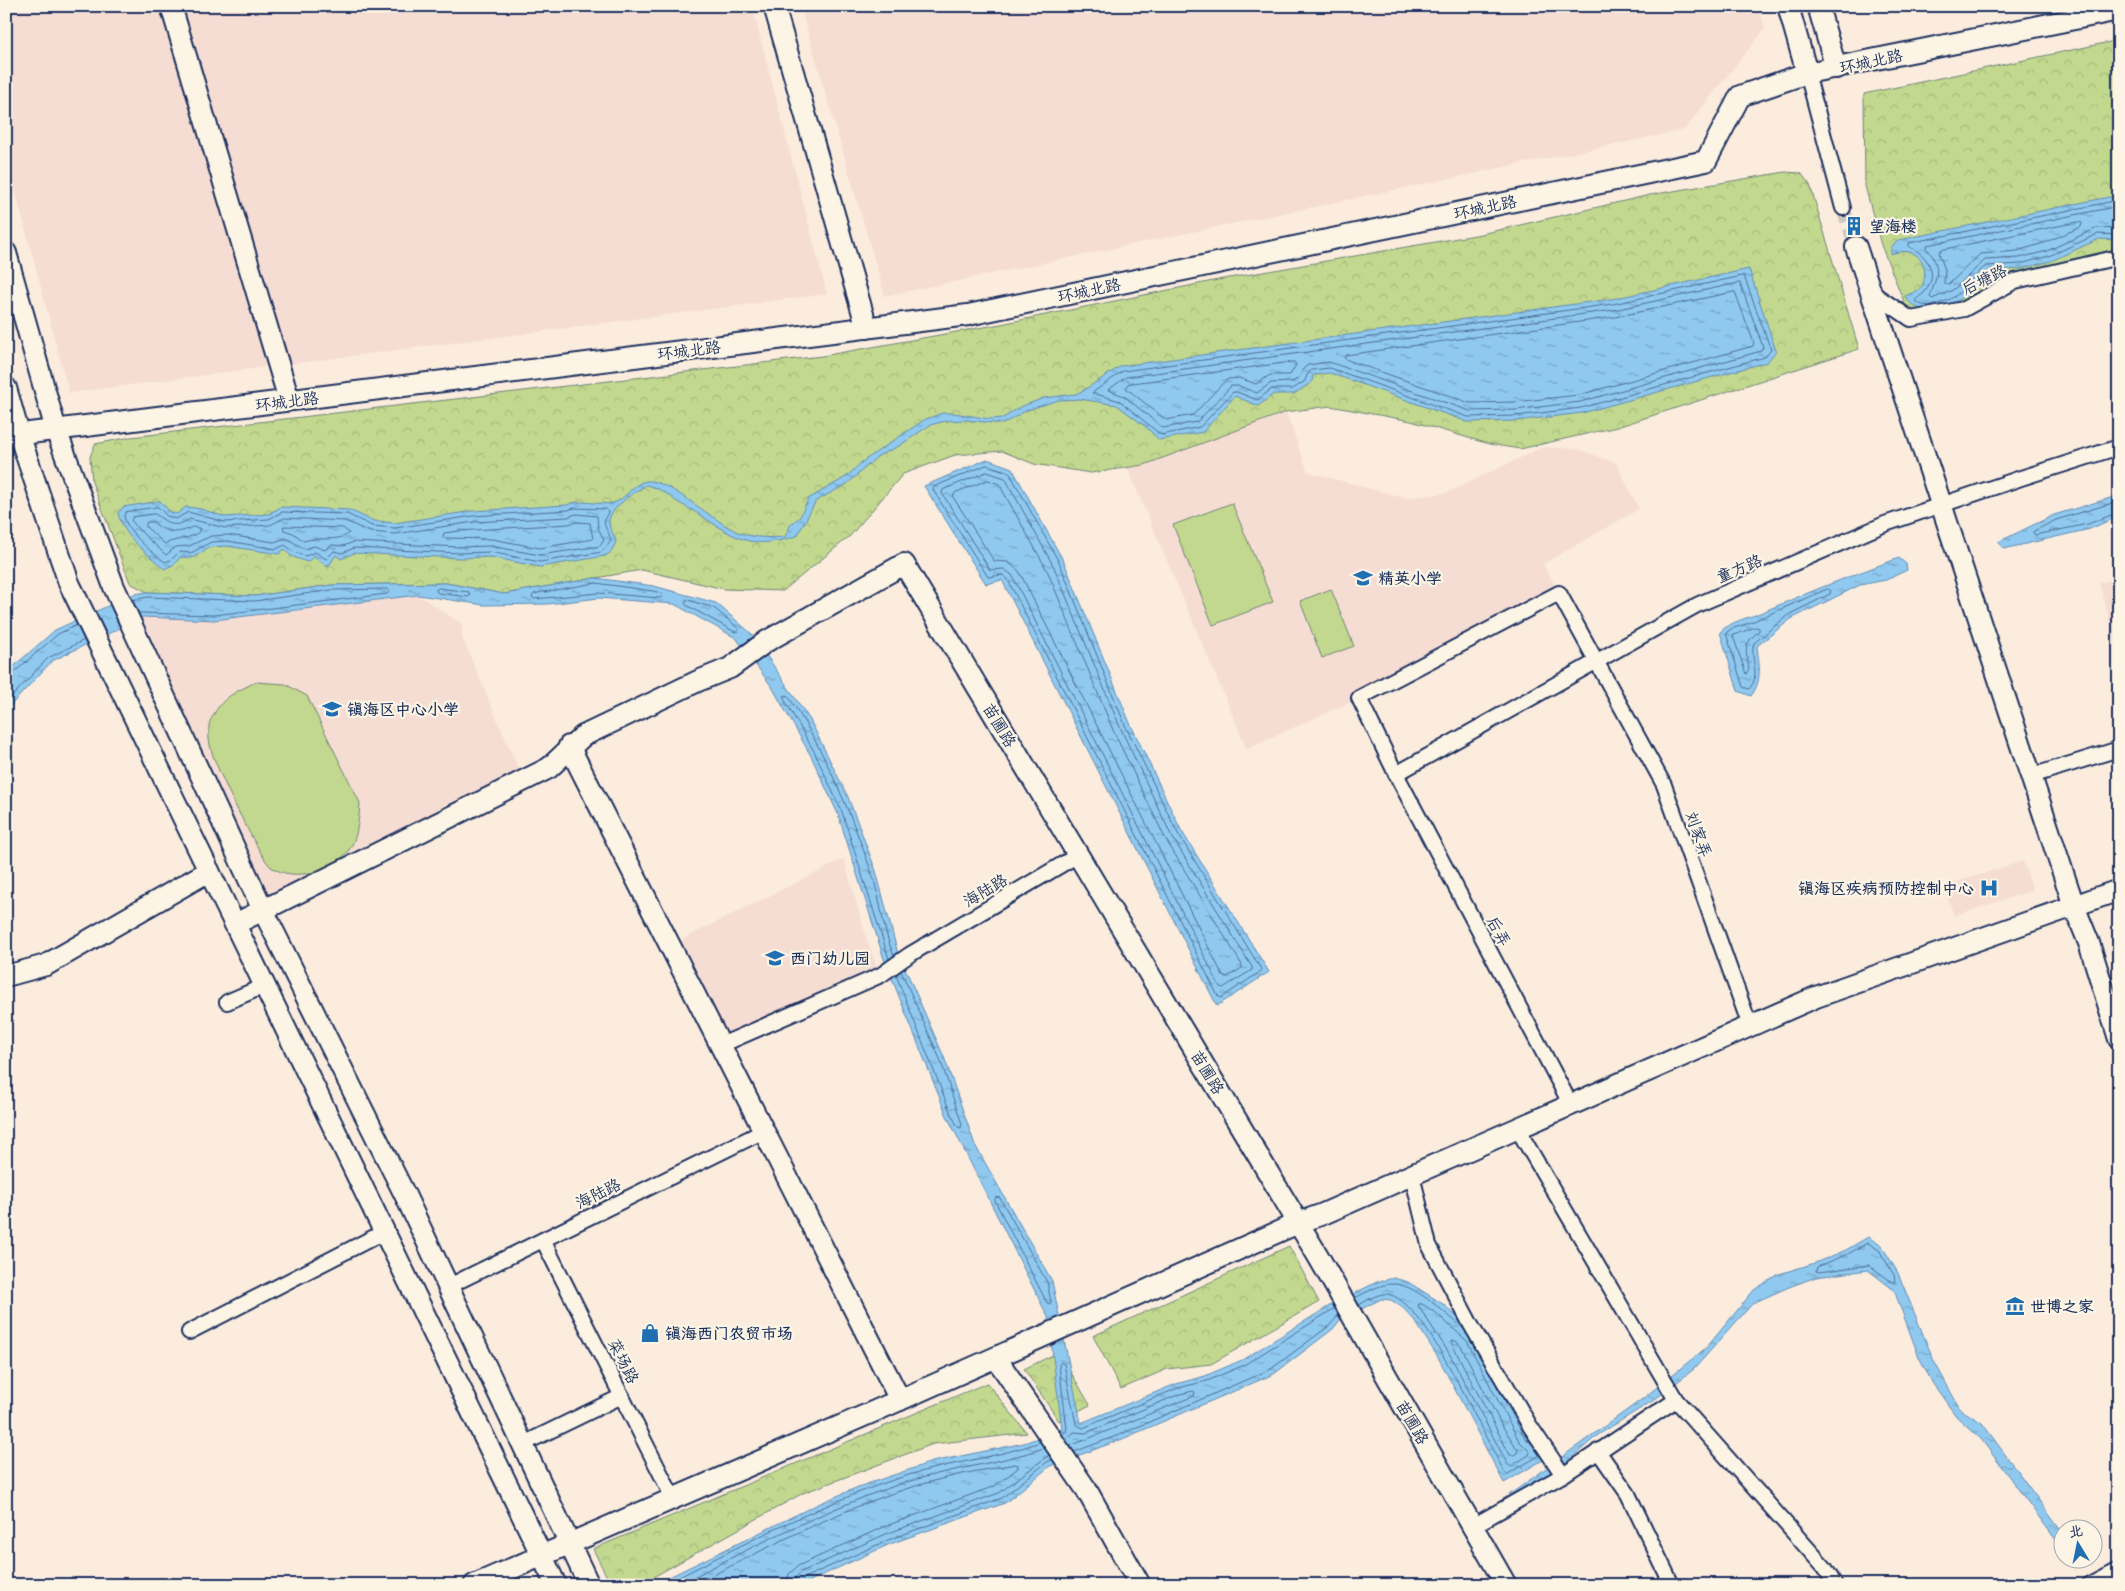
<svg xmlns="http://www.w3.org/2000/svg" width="2125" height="1591" viewBox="0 0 2125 1591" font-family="Sriracha,'LXGW WenKai TC',sans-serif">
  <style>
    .built { fill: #f6ddd3 }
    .park { fill: url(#park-crowns); stroke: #6e8476 }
    .pitch { fill: #c2d88e; stroke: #6e8476 }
    .water { fill: url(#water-ripples); stroke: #618bb5 }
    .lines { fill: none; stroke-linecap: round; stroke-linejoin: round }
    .shore { stroke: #4a6d98; stroke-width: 1 }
    .street-tunnel { stroke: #cec6c4; stroke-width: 14; stroke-dasharray: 14 7; stroke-linecap: butt }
    .street-casing { stroke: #1b2f5e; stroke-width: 18 }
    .secondary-casing { stroke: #1b2f5e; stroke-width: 24 }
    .street { stroke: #fcf5e5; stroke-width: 14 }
    .secondary { stroke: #fcf5e5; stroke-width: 20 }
    .labels { text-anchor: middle; stroke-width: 4.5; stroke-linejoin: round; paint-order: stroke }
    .street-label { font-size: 16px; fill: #1b2f5e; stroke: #fcf5e5 }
    .poi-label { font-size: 16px; font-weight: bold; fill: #1b2f5e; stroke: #fcf5e5; text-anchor: start }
  </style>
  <defs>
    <pattern id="park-crowns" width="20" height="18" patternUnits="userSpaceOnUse" patternTransform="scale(1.25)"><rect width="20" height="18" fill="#c2d88e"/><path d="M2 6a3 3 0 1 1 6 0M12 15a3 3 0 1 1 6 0" fill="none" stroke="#a6ba7d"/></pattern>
    <pattern id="water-ripples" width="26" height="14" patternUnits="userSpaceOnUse" patternTransform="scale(1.25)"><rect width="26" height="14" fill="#90c9ef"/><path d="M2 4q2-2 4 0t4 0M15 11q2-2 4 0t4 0" fill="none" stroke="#75a4c5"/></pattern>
  </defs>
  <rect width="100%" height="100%" fill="#fbecde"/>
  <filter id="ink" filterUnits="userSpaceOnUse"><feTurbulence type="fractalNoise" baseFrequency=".02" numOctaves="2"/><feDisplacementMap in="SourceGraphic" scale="10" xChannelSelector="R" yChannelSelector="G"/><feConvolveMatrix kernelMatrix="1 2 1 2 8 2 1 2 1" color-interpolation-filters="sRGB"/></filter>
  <g filter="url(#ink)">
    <!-- built -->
    <g class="built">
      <polygon points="6,6 752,6 827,294 69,393 6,156"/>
      <polygon points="800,6 1758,6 1765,29 1684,130 885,296"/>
      <polygon points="1286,412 1308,472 1406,498 1446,493 1543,447 1578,449 1616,463 1639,509 1543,564 1559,593 1359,698 1247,749 1127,467 1144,465"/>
      <polygon points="2119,578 2119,656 2099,583"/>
      <polygon points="418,595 462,624 462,637 523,780 263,910 132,625 143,617 214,620"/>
      <polygon points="844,859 868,944 881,975 721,1045 670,945"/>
      <polygon points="2023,861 2033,890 1954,916 1944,886"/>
    </g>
    <!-- park -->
    <g class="park">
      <polygon points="2119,40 2119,257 2015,281 1964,309 1911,319 1881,245 1865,186 1864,94"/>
      <polygon points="1785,172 1801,173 1810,185 1859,349 1617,427 1520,449 1489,444 1411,421 1330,406 1286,412 1144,465 1091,473 1034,464 1002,451 955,455 903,474 850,536 783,591 724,589 642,570 504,594 446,583 332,585 255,596 147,592 130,583 92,482 90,457 95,444 131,437 822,356 1001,324 1223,279 1481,234 1650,195"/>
      <polygon points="1289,1246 1319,1302 1211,1364 1167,1369 1121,1389 1093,1336"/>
      <polygon points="1059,1352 1090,1405 1059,1421 1024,1369"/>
      <polygon points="987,1383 1027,1433 933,1444 803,1493 639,1585 611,1585 593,1549"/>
    </g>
    <!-- pitch -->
    <g class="pitch">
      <polygon points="1232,503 1273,602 1213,625 1173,525"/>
      <polygon points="1331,589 1354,646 1322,658 1300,601"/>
      <path d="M256,682l29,2 22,12 53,107c-1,13 -2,32 -9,44 -15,24 -57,36 -80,20 -11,-9 -57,-102 -60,-118 -2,-6 -3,-16 -2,-23 0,-3 2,-7 4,-10 9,-19 24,-25 43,-34z"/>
    </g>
    <!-- water -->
    <g class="water">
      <path d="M2119,195v45l-20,-1 -48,22 -31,8 -32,2c-9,10 -17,21 -28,28 -17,12 -44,18 -55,-3l16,-7c11,-24 -3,-45 -30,-35v-7l8,-7z"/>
      <path d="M1749,269l27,82 -9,11 -185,51 -66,8 -48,1 -138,-49 -17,2 -1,7 -18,12h-20l-16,12 -23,-10 -32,36 -44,8 -13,-13 -29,-22 -37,-6 -21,1 -32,10 -24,14 -37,-4 -21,1 -15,4 -31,21 -21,10 -31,28 -31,17 -19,35c-43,14 -59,4 -94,-19 -8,-6 -18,-10 -27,-16 -10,-8 -17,-13 -30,-16 -11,7 -39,24 -37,39 1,7 6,11 7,18l-5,10 -6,4 -65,11 -50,-10 -31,1 -105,-5 -13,6 -5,-4 -8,12 -14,-10 -7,5 -16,-6 -7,-7 -5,5 -52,-8 -16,1 -19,11 -12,-1 -5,7 -11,5c-18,-17 -40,-31 -46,-56l5,-6 37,-6 10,11 7,2 9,-7 15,2 24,8 43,-3 13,-7 68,3 25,11 21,2 78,-12 94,-6c13,-7 31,1 46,-2 13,-3 20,-21 34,-22 22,-2 69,43 93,52 15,5 29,5 45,4l6,-13 9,-7 8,-18 38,-22 16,-15 62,-42 18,-7h12l36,6 13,-1 17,-11 24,-9 32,-4 8,-4 37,-24 491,-67z"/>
      <polygon points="987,459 1012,468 1064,562 1130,723 1181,830 1269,972 1217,1006 1002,580 986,584 924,486"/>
      <polygon points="2117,496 2119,497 2119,516 2090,529 2004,549 1998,542 2054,515"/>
      <path d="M1899,558l7,6 1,6 -21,10 -26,5 -69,34 -34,27c2,19 6,34 -6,50l-13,-5 -18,-59c11,-11 26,-13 40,-19 46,-20 92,-38 139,-55z"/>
      <polygon points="595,578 654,586 716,603 752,634 810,720 848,797 876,871 897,950 944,1057 975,1145 1052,1281 1081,1423 1176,1384 1205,1376 1242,1360 1331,1305 1377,1282 1394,1278 1408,1282 1443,1304 1476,1334 1548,1457 1504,1483 1439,1359 1415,1321 1403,1308 1391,1300 1381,1299 1340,1320 1333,1329 1274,1374 1120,1440 1050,1466 1005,1503 890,1544 801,1585 653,1585 816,1505 858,1487 932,1462 1024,1443 1062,1429 1048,1317 947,1116 884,959 838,814 811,756 772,687 736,638 674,604 599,598 548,604 484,605 418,595 214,620 143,617 52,661 9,707 6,721 6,673 55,630 134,594 147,592 255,596 332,585 446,583 504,594"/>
      <polygon points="1868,1237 1882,1246 1898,1273 1934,1361 1960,1409 1982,1423 2062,1532 2062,1548 1981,1439 1956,1416 1933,1384 1919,1357 1894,1290 1868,1270 1816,1277 1789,1287 1753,1303 1694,1369 1654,1400 1598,1435 1508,1512 1509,1495 1641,1400 1707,1347 1754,1290 1779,1274 1815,1263 1846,1250"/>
    </g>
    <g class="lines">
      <!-- shore -->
      <g class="shore">
        <path d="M2119,200l-210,43v4c19,7 31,28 15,46 -3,3 -7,4 -9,8 7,6 14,5 22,3 27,-7 30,-24 49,-38l34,-2 29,-8 49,-22 21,1"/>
        <path d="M2119,206l-192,39 -1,3c17,18 10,30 4,49l2,2 21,-9 32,-30 34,-2 28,-7 50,-23 22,1"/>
        <polygon points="2079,222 2082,223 2081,227 2044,243 2017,251 1980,254 1949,284 1944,284 1945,270 1939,253 1941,250"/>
        <polygon points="1744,276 1771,350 1765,357 1581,408 1516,416 1468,417 1330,368 1311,370 1307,375 1305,381 1293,389 1272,389 1257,400 1237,392 1233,392 1200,427 1161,435 1120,401 1092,393 1123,371 1613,304"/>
        <polygon points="1740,283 1763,347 1761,351 1580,402 1515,410 1470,411 1329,362 1308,365 1303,369 1299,378 1292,382 1271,383 1257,393 1239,386 1231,386 1197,422 1163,428 1124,396 1108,390 1126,377 1614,310"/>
        <polygon points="1735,292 1754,343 1753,346 1579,395 1515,402 1470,403 1350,361 1344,358 1346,355 1615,317"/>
        <polygon points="1294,362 1296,365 1290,375 1270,375 1256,384 1239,378 1228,379 1222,384 1193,415 1166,420 1126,388 1128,384"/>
        <polygon points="987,465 1009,472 1060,564 1125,725 1177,832 1261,969 1260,972 1221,998 1218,996 1007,578 1002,575 988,577 933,490 934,487"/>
        <polygon points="987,472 1005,478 1054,567 1120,727 1171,835 1252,967 1252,970 1223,988 1220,987 1012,575 1004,569 990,570 942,493 943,490"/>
        <polygon points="988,480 999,484 1047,570 1113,730 1165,838 1242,965 1242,968 1227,977 1223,976 1019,571 1008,562 994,561 953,497 955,493"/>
        <polyline points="2119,501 2056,520 2034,531 2033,533 2035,535 2088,524 2119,512"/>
        <path d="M158,507l9,9 9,3 12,-7 37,10 44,-3 13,-7 65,2 25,12 23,2 78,-12 95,-6 6,-2 32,1 2,3c-8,15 0,15 3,29l-9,11 -62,10 -50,-10 -31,1 -105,-5 -12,5 -8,-2 -8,8 -11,-7 -10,4 -11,-4 -9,-7 -9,4 -49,-8 -16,1 -20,11 -12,-1 -8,8 -6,2c-14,-10 -38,-30 -41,-46l2,-4z"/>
        <path d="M155,514c15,10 18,15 35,5l35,9 45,-3 14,-7 61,3 25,11 25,2 79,-12 94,-5 8,-3 21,2 1,12 6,12 -4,6 -60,9 -50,-9 -30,1 -106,-5 -11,4 -11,-1 -7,5 -11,-4 -9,3 -19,-11 -12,4 -46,-7 -17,1 -22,10 -13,1 -10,8 -27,-25 -8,-10 2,-3z"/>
        <path d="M147,522h6c12,11 25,13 39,5l7,1 1,3c-10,9 -23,7 -35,13l-19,-17z"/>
        <polygon points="578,522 590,523 593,539 540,548 492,539 445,538 443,536 444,533 459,531 568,524"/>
        <path d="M284,526l59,2 6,5c-11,10 -31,3 -45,8l-11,-8 -9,-3z"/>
        <polygon points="596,583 653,591 661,593 663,596 660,598 599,593 534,599 532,597 534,594"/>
        <polygon points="439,588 469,592 470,595 468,597 438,593 436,590"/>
        <path d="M1828,589l3,2 -1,3 -42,21 -34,28c-5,15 8,32 -5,46l-6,-2 -17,-54 5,-4 18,-6z"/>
        <polyline points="133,600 148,597 255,601 332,590 387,589 390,591 387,594 214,615 139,613"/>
        <polygon points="688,600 714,608 738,628 738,631 735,632 686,605 685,602"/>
        <path d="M1756,627l3,1v3c-17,14 -13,18 -10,38l-3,5 -13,-38z"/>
        <polyline points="6,677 11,675 58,634 77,625"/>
        <polyline points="6,703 48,658 84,640"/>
        <path d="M889,959l-47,-147 -27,-59 -31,-54 1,-4 3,1c36,53 62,115 83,175 10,28 11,58 23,85"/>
        <polyline points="896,975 951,1114 958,1127 961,1128 962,1124 940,1059 901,971"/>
        <polygon points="996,1197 1000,1198 1047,1282 1051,1302 1050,1304 1047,1303 995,1201"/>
        <polygon points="1868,1243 1879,1250 1894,1275 1895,1282 1892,1282 1869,1265 1819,1272 1816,1271 1817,1267 1848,1254"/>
        <path d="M1355,1298c12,-6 26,-15 40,-14 21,1 54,32 70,46"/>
        <polygon points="1419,1304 1422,1304 1436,1313 1467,1341 1519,1441 1530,1452 1529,1455 1511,1466 1508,1465 1449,1353 1419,1307"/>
        <path d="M1359,1305c9,-5 21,-14 32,-10 38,12 91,141 115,179h2l32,-19"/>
        <polygon points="1453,1341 1456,1341 1461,1346 1501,1424 1518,1450 1517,1453 1514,1455 1510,1455 1452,1344"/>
        <polyline points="1497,1386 1525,1438 1535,1447"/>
        <polyline points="1062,1435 1067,1429 1059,1365 1061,1362 1064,1364 1076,1424 1083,1428 1178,1388 1207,1381 1244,1365 1335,1308"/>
        <polyline points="1066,1440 1074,1432 1086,1433 1180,1394 1193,1391 1195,1392 1194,1396 1070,1446"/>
        <polyline points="1074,1452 1119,1435 1271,1369 1329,1326 1339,1315"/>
        <path d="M664,1585c75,-39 152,-79 232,-106 47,-16 98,-20 144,-37"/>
        <path d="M678,1585c72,-37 145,-75 222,-101 47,-15 97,-20 144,-36"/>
        <path d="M694,1585c78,-40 158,-83 243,-105 26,-7 52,-11 78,-16l3,1v3l-23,18 -112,41 -85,39 -9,8 -2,11"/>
        <polyline points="794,1585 796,1577 801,1572 886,1534 999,1493 1049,1455"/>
        <polyline points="801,1585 804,1578 888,1540 1002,1498 1047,1462 1052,1460"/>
      </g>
      <!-- street-tunnel -->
      <polyline class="street-tunnel" points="1843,208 1856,247"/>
      <!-- street casing -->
      <g class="street-casing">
        <g id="street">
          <polyline points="1807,73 1843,208"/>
          <polyline points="1871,292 1911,319 1964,309 2015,281 2119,257"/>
          <polyline points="1396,774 1697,605 1885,524 2021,478 2119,447"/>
          <polyline points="2031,776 2119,749"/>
          <polyline points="227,1002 264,986"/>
          <polyline points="721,1045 881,975 909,955 1078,855"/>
          <polyline points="1571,1105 1396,774 1359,698 1559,593 1664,785 1750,1026"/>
          <polyline points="1517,1128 1676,1400 1825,1568 1835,1585"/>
          <polyline points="1412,1175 1429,1245 1471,1325 1530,1426 1563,1475"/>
          <polyline points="543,1240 673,1498"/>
          <polyline points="447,1287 764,1131"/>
          <polyline points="189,1332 384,1232"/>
          <polyline points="521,1445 622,1396"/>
          <polyline points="1598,1451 1628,1494 1672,1585"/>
          <polyline points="1473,1526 1563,1475 1676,1400"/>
          <polyline points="2089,1585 2119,1569"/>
        </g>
      </g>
      <!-- secondary casing -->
      <g class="secondary-casing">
        <g id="secondary">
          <polyline points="171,6 289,400"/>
          <polyline points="774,6 867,328"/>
          <polyline points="1788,6 1807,73"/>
          <polyline points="1818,6 1836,68"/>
          <polyline points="1856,247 2074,906 2089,943 2119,1039"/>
          <polyline points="6,253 56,430 114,587 263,910 405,1195 589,1585"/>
          <polyline points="6,388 19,434 69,583 556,1585"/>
          <polyline points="6,436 968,315 1706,161 1740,96 1807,73 2119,10"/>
          <polyline points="569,746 900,1400"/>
          <polyline points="235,924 549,768 583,736 698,681 730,668 767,641 904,564 1318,1256 1506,1585"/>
          <polyline points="6,976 46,965 209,871"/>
          <polyline points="996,1358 1086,1489 1140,1585"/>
          <polyline points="474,1585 875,1411 1298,1223 1323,1214 1816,997 2119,890"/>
        </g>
      </g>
      <!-- street -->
      <use href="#street" class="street"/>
      <!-- secondary -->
      <use href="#secondary" class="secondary"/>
    </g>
  </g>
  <!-- icons -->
  <defs>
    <g id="building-bare" transform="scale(1.5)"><path d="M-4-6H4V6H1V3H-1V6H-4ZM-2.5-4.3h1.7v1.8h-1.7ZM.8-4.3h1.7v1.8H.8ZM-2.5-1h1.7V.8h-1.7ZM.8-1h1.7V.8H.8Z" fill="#1f6fb2" stroke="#fcf5e5" stroke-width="2.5" paint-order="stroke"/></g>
    <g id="school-bare" transform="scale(1.5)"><path d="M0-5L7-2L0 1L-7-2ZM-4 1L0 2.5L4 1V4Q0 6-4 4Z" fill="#1f6fb2" stroke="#fcf5e5" stroke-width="2.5" paint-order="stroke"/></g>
    <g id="hospital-bare" transform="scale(1.5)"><path d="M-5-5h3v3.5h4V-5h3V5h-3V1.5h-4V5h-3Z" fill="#1f6fb2" stroke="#fcf5e5" stroke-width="2.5" paint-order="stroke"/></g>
    <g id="museum-bare" transform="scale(1.5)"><path d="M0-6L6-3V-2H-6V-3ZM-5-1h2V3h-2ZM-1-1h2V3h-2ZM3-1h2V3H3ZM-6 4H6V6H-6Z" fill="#1f6fb2" stroke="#fcf5e5" stroke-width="2.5" paint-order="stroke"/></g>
    <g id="shop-bare" transform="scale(1.5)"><path d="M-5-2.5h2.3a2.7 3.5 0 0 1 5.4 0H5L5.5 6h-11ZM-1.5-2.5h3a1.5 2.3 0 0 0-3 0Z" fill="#1f6fb2" stroke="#fcf5e5" stroke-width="2.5" paint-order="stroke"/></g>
  </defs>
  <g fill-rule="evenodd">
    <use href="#building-bare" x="1854" y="226"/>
    <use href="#school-bare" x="1363" y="578"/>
    <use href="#school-bare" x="332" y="709"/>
    <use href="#hospital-bare" x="1989" y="888"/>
    <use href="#school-bare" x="775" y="958"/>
    <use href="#museum-bare" x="2015" y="1306"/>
    <use href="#shop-bare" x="650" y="1333"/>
  </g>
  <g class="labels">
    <!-- street labels -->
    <g class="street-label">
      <text transform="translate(1871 61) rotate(-12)" y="6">环城北路</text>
      <text transform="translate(1485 207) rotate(-12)" y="6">环城北路</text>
      <text transform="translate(1984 279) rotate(-26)" y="6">后塘路</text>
      <text transform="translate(1089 290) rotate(-12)" y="6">环城北路</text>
      <text transform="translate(689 350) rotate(-7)" y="6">环城北路</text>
      <text transform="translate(287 401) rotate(-7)" y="6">环城北路</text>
      <text transform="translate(1739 568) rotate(-23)" y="6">童方路</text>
      <text transform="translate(1000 725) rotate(59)" y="6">苗圃路</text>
      <text transform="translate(1699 834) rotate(70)" y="6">刘家弄</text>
      <text transform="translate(985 890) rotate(-31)" y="6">海陆路</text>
      <text transform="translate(1499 931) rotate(62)" y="6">后弄</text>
      <text transform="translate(1208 1072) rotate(59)" y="6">苗圃路</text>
      <text transform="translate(598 1193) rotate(-26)" y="6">海陆路</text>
      <text transform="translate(624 1361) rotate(63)" y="6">菜场路</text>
      <text transform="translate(1413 1422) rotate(60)" y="6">苗圃路</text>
    </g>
    <!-- poi labels -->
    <g class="poi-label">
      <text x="1869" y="232">望海楼</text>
      <text x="1378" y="584">精英小学</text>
      <text x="347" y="715">镇海区中心小学</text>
      <text x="1974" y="894" text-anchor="end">镇海区疾病预防控制中心</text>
      <text x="790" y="964">西门幼儿园</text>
      <text x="2030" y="1312">世博之家</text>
      <text x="665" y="1339">镇海西门农贸市场</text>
    </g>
  </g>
  <!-- margin -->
  <rect width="2125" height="1591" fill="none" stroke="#fcf5e5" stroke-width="25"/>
  <rect x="12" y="12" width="2100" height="1566" fill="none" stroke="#1b2f5e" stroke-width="2" filter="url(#ink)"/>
  <!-- north arrow -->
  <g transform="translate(2078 1544) rotate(350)"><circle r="24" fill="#fcf5e5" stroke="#a2a6af"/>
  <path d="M0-4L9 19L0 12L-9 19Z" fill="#1f6fb2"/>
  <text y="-8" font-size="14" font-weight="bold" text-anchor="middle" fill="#1b2f5e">北</text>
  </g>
</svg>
